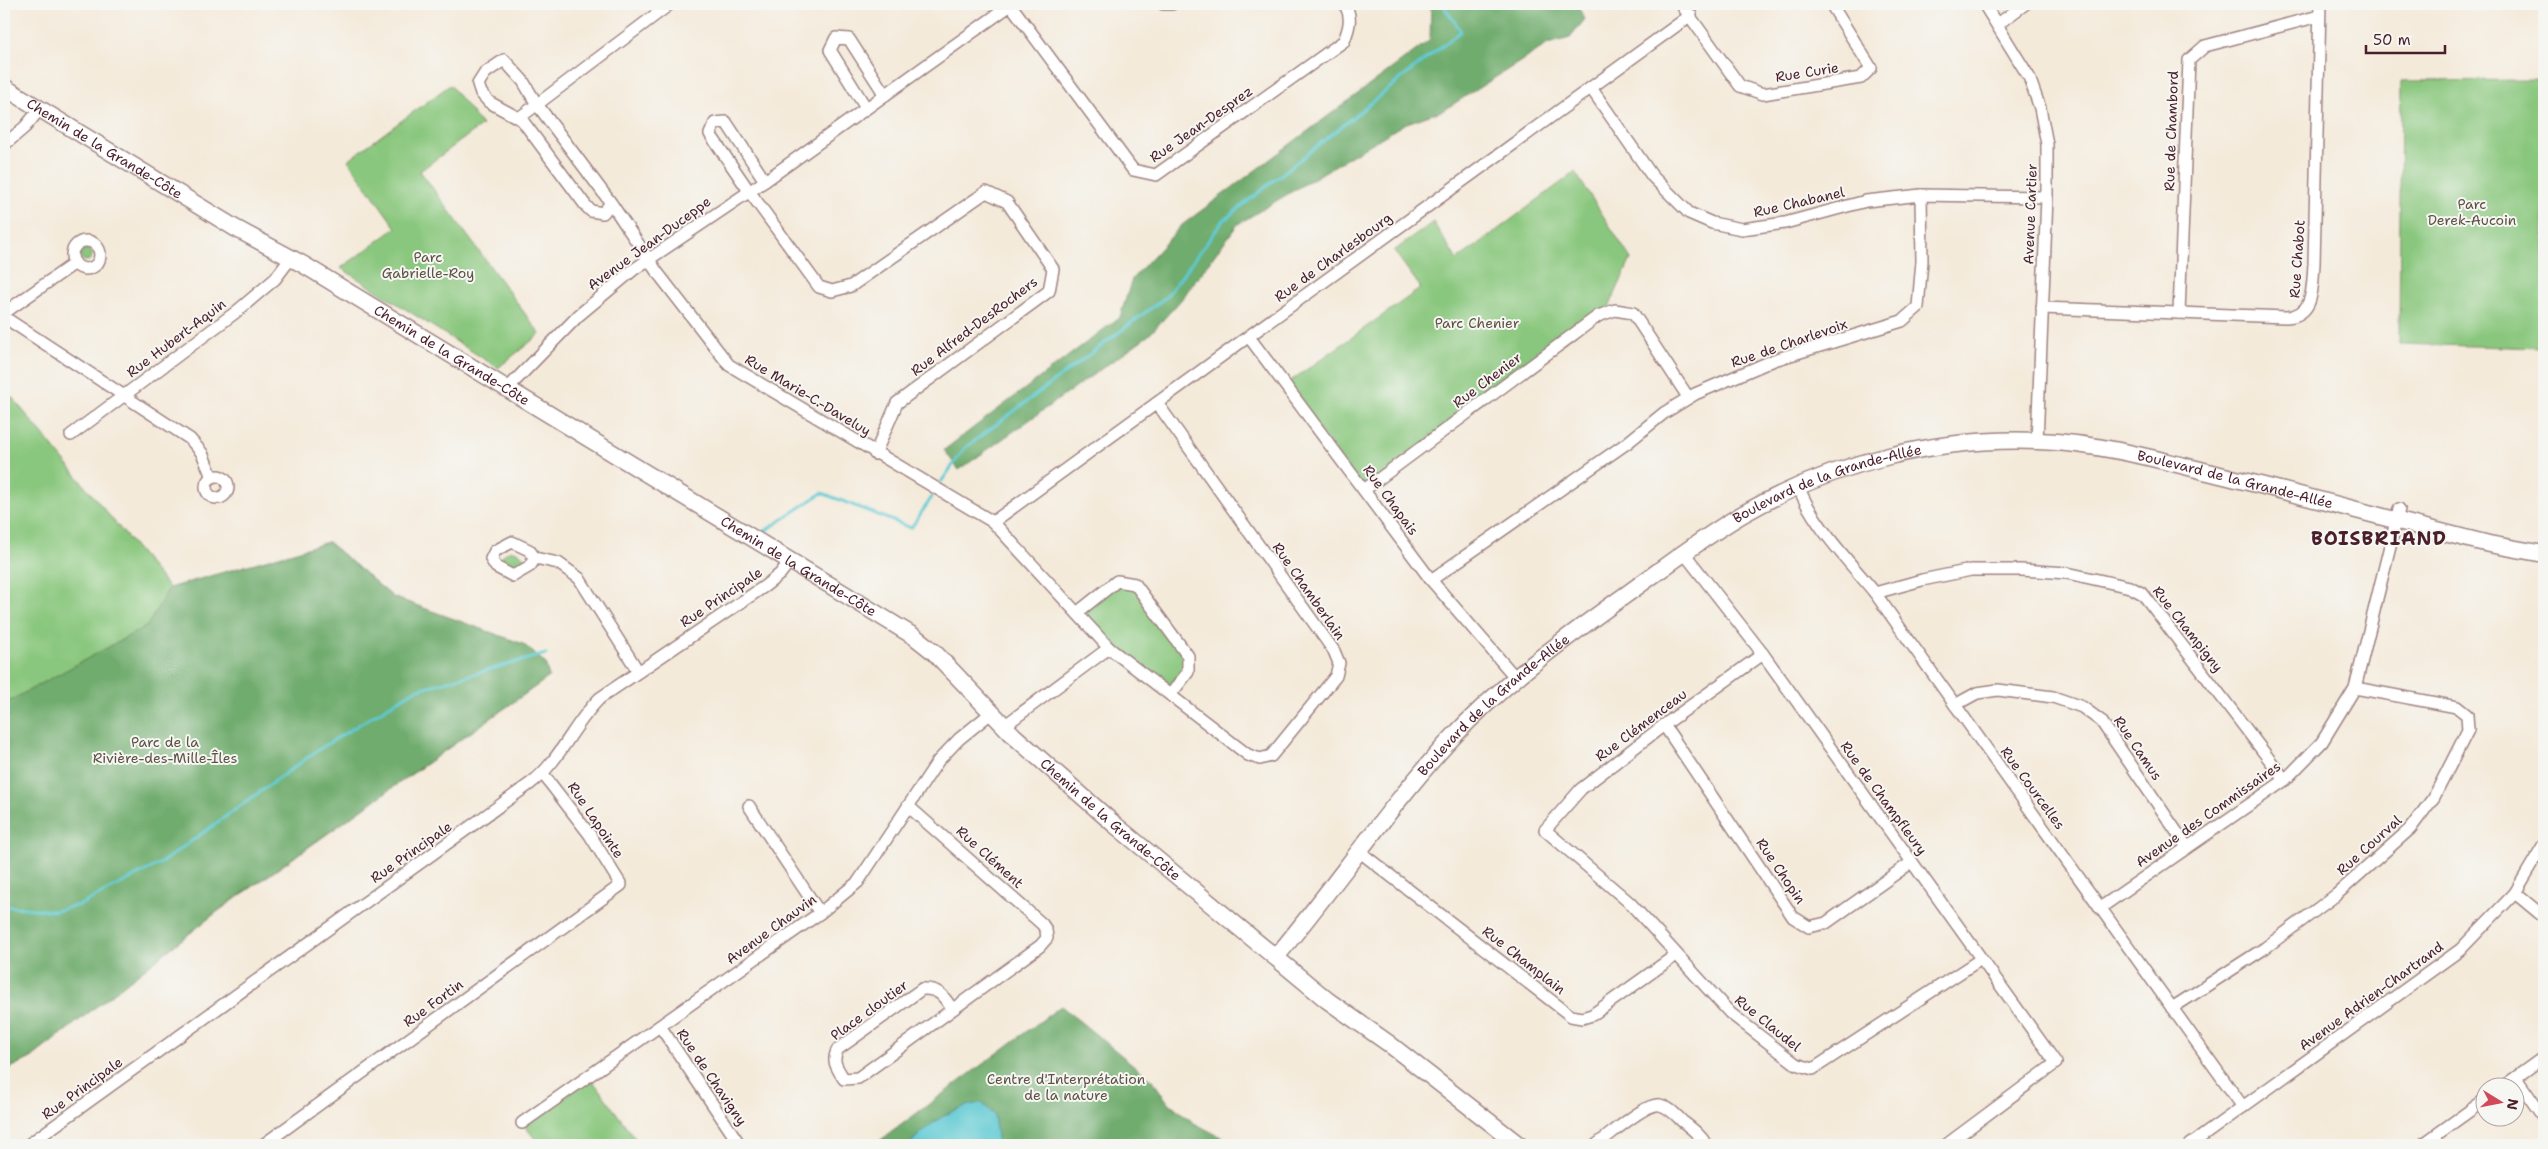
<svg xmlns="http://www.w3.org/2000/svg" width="2548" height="1149" viewBox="0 0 2548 1149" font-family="'Shantell Sans',sans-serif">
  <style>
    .green { fill: #8ac77e; stroke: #6a7354 }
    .forest { fill: #6fac6d; stroke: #5c664c }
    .water { fill: #5ecad3; stroke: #54747f }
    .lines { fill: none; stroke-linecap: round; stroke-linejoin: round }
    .stream { stroke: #5ecad3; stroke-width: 3 }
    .street-casing { stroke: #9f8482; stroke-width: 14 }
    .secondary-casing { stroke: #9f8482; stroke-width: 19 }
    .street { stroke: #fff; stroke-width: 11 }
    .secondary { stroke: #fff; stroke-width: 16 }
    .labels { text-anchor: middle; stroke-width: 4; stroke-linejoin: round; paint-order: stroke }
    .street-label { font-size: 14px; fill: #4a1f2b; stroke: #f6f6f2 }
    .park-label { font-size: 14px; fill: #5d5144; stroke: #f6f6f2 }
    .district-label { font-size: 19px; font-weight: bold; letter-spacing: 1px; fill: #4a1f2b; stroke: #f6f6f2 }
  </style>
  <rect width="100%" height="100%" fill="#f6f6f2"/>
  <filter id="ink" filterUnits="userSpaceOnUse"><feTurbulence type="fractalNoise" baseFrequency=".02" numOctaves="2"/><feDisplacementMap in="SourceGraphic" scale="10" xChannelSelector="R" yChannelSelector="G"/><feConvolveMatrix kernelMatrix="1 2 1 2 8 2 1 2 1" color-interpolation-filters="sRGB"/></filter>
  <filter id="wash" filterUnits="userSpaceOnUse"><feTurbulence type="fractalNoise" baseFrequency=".0096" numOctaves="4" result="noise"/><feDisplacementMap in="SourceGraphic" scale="20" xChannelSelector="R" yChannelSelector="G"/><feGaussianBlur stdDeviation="1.12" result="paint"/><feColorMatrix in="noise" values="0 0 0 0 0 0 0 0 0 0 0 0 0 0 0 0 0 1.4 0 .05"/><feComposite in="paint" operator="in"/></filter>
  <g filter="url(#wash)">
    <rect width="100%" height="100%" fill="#f4eada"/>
    <!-- green -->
    <g class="green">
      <polygon points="2544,80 2544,348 2399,344 2401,81"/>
      <polygon points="450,85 482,125 420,171 540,334 498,368 341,268 396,228 348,160"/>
      <polygon points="1575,172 1631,259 1608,309 1364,490 1285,385 1421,288 1394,251 1433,222 1457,260"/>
      <circle cx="86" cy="255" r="6"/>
      <polygon points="11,396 169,588 328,542 393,597 523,644 545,663 549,677 217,912 31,1058 4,1071 4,401"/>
      <path d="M510,550l10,3 5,5c-4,10 -15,11 -23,4v-6z"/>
      <polygon points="1117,581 1135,584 1188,656 1188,672 1171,694 1109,648 1078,612"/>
      <polygon points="590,1077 640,1145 540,1145 523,1124"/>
    </g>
    <!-- forest -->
    <g class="forest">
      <polygon points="1431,4 1576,4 1585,19 1570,38 1548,44 1444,110 1404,124 1238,224 1180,301 1149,335 959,470 944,450 1120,317 1132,279 1182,225 1430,40"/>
      <polygon points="328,542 393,597 523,644 545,663 549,677 223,907 31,1058 4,1071 4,704 147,626 169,588"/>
      <polygon points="1061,1006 1153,1081 1167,1101 1194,1123 1236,1145 998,1145 996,1143 922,1131 909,1145 874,1145"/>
    </g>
    <!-- water -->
    <path class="water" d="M982,1103l12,12 4,30h-89c19,-21 44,-39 73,-42z"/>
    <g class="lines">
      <!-- stream -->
      <g class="stream">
        <polyline points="941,482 965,448 1166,297 1223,221 1461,31 1442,4"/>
        <polyline points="765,531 822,493 911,528 932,497"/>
        <polyline points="4,906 55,911 80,905 161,863 321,748 415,690 546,654"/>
      </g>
    </g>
  </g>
  <g filter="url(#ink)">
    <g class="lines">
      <!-- street casing -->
      <g class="street-casing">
        <g id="street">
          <path d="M1010,4l123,166 23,5 188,-134c5,-13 9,-25 0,-37"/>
          <polyline points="1163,4 1172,4"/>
          <polyline points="1681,4 1740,86 1763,94 1861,78 1871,68 1831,4"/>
          <polyline points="1984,4 2029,77 2040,108 2047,144 2047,197 2037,441"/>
          <polyline points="1998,24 2025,4"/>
          <polyline points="1591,88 1652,176 1689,213 1712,223 1742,229 1785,223 1866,201 1921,195 2047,197"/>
          <polyline points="866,108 830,50 836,38 849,39 885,95"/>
          <polyline points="519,118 670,4"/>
          <polyline points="4,145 25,127 40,109"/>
          <polyline points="765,181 726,122 715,123 710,134 749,191 819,287 832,291 851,286 986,192 1007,202 1053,269 1049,291 897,403 875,454"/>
          <polyline points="611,203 603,213 591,211 586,206 522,120 489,102 481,93 478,84 485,73 504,60 523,81 536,103 611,203 657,272 729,365 993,522 1109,648 1248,755 1260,759 1271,756 1336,676 1339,663 1334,651 1157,403"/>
          <circle cx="86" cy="255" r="14"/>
          <path d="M2042,308l244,9c29,-1 26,-30 28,-53l6,-260"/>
          <polyline points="4,313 75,263"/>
          <polyline points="2179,313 2189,60 2205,46 2319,16"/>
          <polyline points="4,317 190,439 202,453 212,477"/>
          <polyline points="1249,337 1431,580 1515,677"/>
          <polyline points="508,388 579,315 633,270 765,181 1012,4"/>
          <polyline points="71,435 236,312 275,279 291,258"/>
          <circle cx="217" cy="487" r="11"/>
          <path d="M1798,486c16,40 50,74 77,107l368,514"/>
          <polyline points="1364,490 1598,316 1615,310 1633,313 1688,397"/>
          <polyline points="993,522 1691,15"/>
          <polygon points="512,542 529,550 535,558 530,566 513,576 496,567 491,559 495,551"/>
          <polyline points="1684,553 1763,654 2056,1063 1946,1145"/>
          <polyline points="535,558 558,563 579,578 638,671"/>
          <polyline points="1431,580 1627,443 1664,413 1695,394 1774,360 1902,321 1918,307 1922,261 1921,195"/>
          <polyline points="1875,593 1922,580 1971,570 2022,570 2067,573 2130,587 2143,594 2285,780"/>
          <polyline points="1078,612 1117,581 1135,584 1188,656 1188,672 1171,694"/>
          <polyline points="1763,654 1664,725 1581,789 1545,830 1630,903 1730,1013 1796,1064 1813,1069 1981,959"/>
          <polyline points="1955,705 1977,693 1998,690 2053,697 2082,707 2101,721 2187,847"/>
          <polyline points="1664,725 1793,917 1809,927 1826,923 1912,862"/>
          <polyline points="1004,726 1109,648"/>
          <polyline points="749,806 820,913"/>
          <path d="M908,806l134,118 4,6 1,8 -7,8 -182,132 -14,1c-7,-11 -13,-18 -6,-30l84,-60c16,-1 22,7 30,20"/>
          <polyline points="1360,852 1571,1016 1582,1018 1592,1015 1676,955"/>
          <polyline points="2515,893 2544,917"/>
          <polyline points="2100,908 2285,780 2322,742 2355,688 2399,509"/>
          <polyline points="2172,1008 2265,948 2336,895 2410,829 2434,797 2468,730 2467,715 2457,707 2355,688"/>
          <polyline points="660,1026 740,1145"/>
          <polyline points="2516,1078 2544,1118"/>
          <polyline points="2504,1086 2544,1057"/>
          <polyline points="522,1123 820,913 858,882 938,761 959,739 991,713"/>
          <path d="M28,1145l503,-362c30,-23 42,-59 69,-85l165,-112 15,-12 10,-13"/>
          <polyline points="263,1145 621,885 590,835 543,774"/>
          <path d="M1596,1145c13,-9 50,-43 64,-40 9,2 16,10 22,16 9,7 19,14 24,24"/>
          <polyline points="2190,1145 2460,950 2515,893 2544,844"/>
          <polyline points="2422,1145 2486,1099"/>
        </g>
      </g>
      <!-- secondary casing -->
      <g class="secondary-casing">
        <g id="secondary">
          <path id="s1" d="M4,87l231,141 69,37 611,372 19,15 80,84 100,88 213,176 61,43 131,102"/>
          <path id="s2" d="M1276,957c59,-71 112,-149 174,-217 51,-55 110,-98 170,-141 41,-29 80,-60 123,-85 89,-51 193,-77 295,-73 62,2 122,19 182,34 90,22 179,47 269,69l55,10"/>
        </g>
      </g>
      <!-- street -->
      <use href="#street" class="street"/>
      <!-- secondary -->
      <use href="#secondary" class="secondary"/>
    </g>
  </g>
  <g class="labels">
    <!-- street labels -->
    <g class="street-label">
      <text transform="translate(1807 72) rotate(-9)" y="5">Rue Curie</text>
      <text transform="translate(1201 124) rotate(-35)" y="5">Rue Jean-Desprez</text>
      <text transform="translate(2171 131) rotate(-88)" y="5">Rue de Chambord</text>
      <text dy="5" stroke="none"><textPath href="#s1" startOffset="118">Chemin de la Grande-Côte</textPath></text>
      <text transform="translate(1799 202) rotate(-13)" y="5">Rue Chabanel</text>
      <text transform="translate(2030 214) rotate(-88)" y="5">Avenue Cartier</text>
      <text transform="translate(649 243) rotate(-36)" y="5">Avenue Jean-Duceppe</text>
      <text transform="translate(1333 257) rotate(-36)" y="5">Rue de Charlesbourg</text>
      <text transform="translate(2297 259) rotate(-86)" y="5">Rue Chabot</text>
      <text transform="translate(974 326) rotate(-37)" y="5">Rue Alfred-DesRochers</text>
      <text transform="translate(176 338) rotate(-37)" y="5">Rue Hubert-Aquin</text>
      <text transform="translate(1789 343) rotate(-19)" y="5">Rue de Charlevoix</text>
      <text dy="5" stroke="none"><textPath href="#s1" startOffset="522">Chemin de la Grande-Côte</textPath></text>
      <text transform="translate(1487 380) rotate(-37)" y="5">Rue Chenier</text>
      <text transform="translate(808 395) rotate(31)" y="5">Rue Marie-C.-Daveluy</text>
      <text dy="5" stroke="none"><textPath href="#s2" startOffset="1158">Boulevard de la Grande-Allée</textPath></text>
      <text dy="5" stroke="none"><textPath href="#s2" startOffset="739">Boulevard de la Grande-Allée</textPath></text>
      <text transform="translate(1391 500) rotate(54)" y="5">Rue Chapais</text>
      <text dy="5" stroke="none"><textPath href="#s1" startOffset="928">Chemin de la Grande-Côte</textPath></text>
      <text transform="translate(1309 591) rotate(55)" y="5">Rue Chamberlain</text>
      <text transform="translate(721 597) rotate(-34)" y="5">Rue Principale</text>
      <text transform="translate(2188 629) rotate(52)" y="5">Rue Champigny</text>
      <text dy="5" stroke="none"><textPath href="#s2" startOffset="334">Boulevard de la Grande-Allée</textPath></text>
      <text transform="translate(1641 725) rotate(-37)" y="5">Rue Clémenceau</text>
      <text transform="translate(2138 748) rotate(56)" y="5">Rue Camus</text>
      <text transform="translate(2033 788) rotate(54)" y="5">Rue Courcelles</text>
      <text transform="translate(1884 798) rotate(54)" y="5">Rue de Champfleury</text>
      <text transform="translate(2208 814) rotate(-35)" y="5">Avenue des Commissaires</text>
      <text dy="5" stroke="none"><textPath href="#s1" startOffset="1332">Chemin de la Grande-Côte</textPath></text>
      <text transform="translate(596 820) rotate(56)" y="5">Rue Lapointe</text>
      <text transform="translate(2369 845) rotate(-42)" y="5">Rue Courval</text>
      <text transform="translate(411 852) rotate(-35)" y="5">Rue Principale</text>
      <text transform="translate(990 857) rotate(42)" y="5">Rue Clément</text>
      <text transform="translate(1781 871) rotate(56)" y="5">Rue Chopin</text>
      <text transform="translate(771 929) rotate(-36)" y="5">Avenue Chauvin</text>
      <text transform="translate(1524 960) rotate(38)" y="5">Rue Champlain</text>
      <text transform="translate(2371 996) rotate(-36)" y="5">Avenue Adrien-Chartrand</text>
      <text transform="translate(433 1003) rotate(-36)" y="5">Rue Fortin</text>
      <text transform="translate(869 1010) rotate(-36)" y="5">Place cloutier</text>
      <text transform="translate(1768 1023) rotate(39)" y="5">Rue Claudel</text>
      <text transform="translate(712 1077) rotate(56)" y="5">Rue de Chavigny</text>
      <text transform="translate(82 1088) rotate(-36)" y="5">Rue Principale</text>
    </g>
    <!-- park labels -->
    <g class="park-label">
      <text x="2472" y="209">Parc<tspan x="2472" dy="16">Derek-Aucoin</tspan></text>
      <text x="428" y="262">Parc<tspan x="428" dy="16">Gabrielle-Roy</tspan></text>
      <text x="1477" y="328">Parc Chenier</text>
      <text x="165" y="747">Parc de la<tspan x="165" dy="16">Rivière-des-Mille-Îles</tspan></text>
      <text x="1066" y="1084">Centre d'Interprétation<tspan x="1066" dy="16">de la nature</tspan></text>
    </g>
    <!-- district labels -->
    <g class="district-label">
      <text x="2379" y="545">BOISBRIAND</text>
    </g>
  </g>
  <!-- margin -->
  <rect width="2548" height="1149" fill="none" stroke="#f6f6f2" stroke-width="20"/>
  <!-- north arrow -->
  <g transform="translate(2500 1102) rotate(100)"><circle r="24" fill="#f6f6f2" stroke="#b1a0a2"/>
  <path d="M0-4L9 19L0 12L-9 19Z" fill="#d1495b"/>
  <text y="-8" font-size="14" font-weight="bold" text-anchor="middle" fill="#4a1f2b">N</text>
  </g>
  <!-- scale -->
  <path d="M2366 45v8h79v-8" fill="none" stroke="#4a1f2b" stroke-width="2.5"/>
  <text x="2373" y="45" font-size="15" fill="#4a1f2b" stroke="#f6f6f2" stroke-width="4" paint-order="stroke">50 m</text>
</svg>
